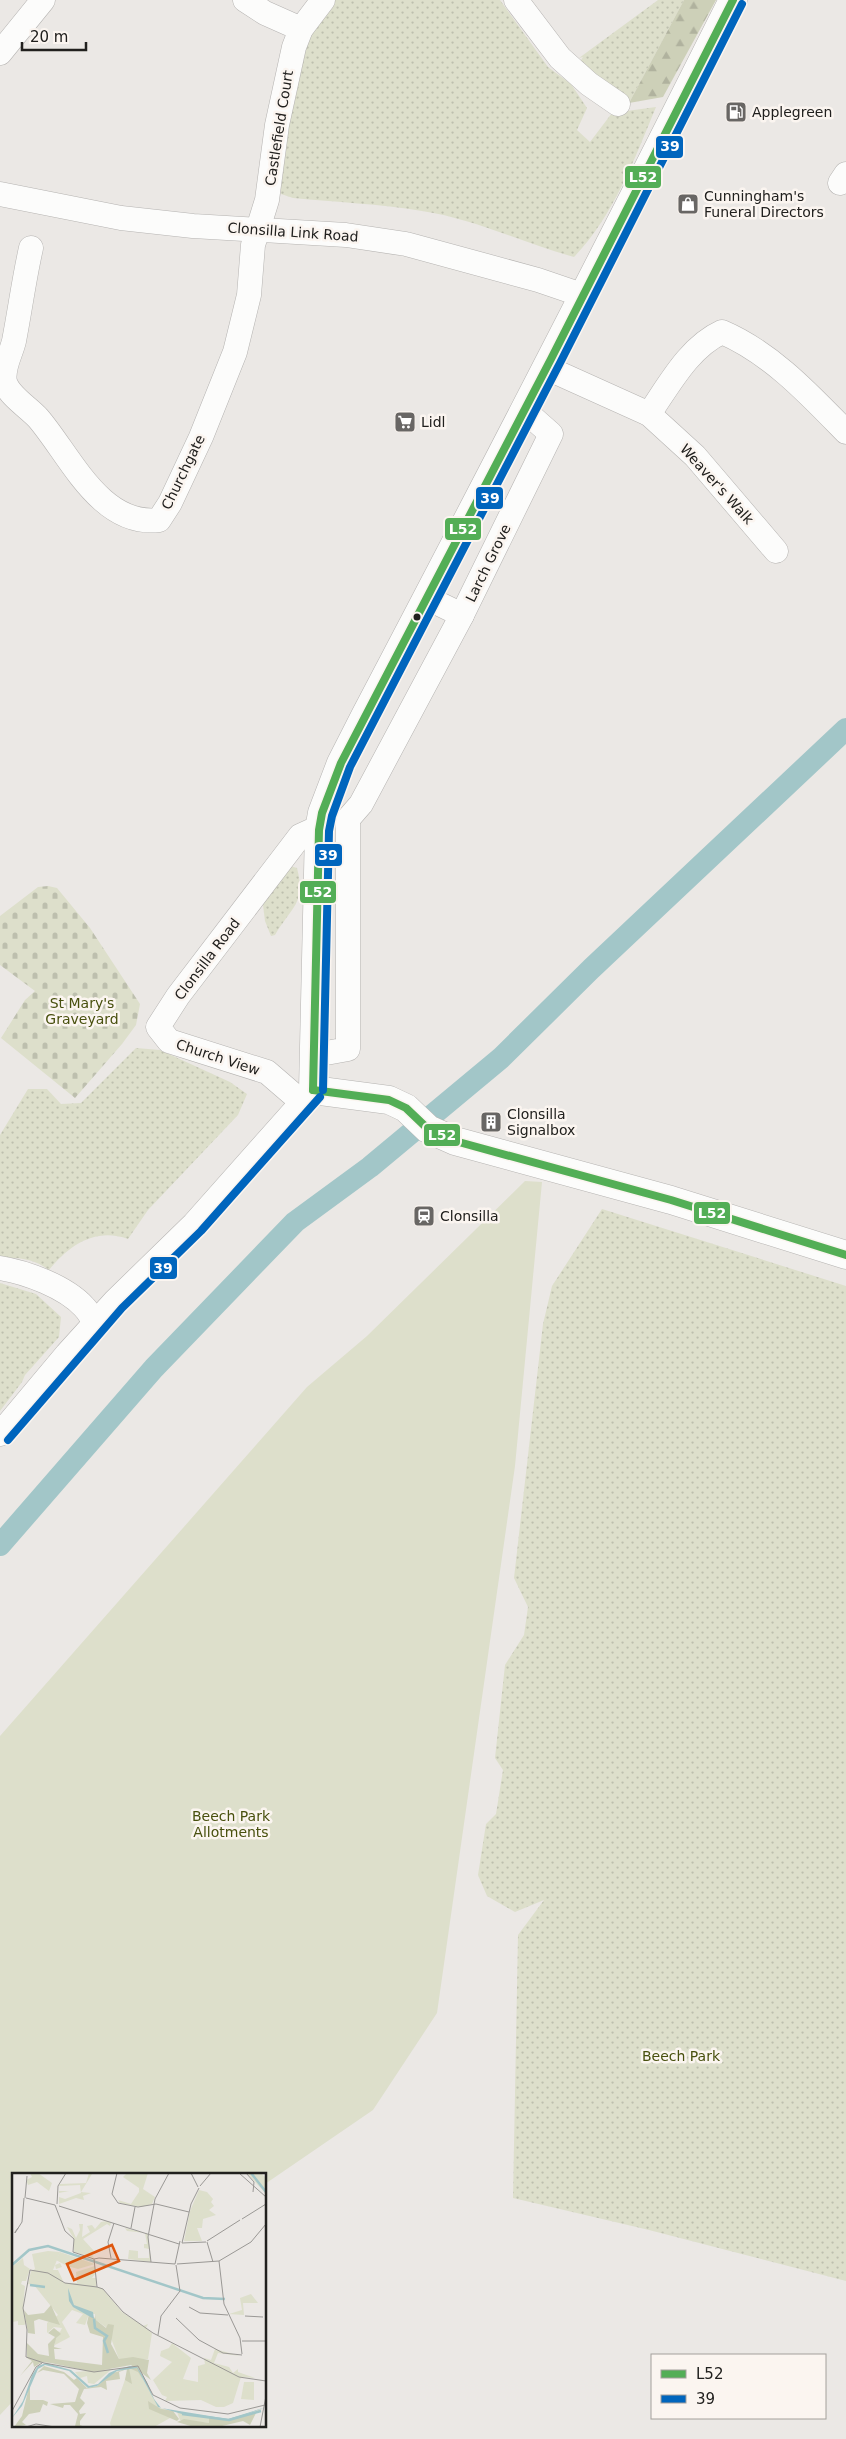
<svg xmlns="http://www.w3.org/2000/svg" width="846" height="2439" viewBox="0 0 846 2439" font-family="'DejaVu Sans',sans-serif">
  <style>
    .grass { fill: url(#grass-dots) }
    .forest { fill: url(#forest-firs) }
    .cemetery { fill: url(#cemetery-stones) }
    .garden { fill: #dddfcb }
    .lines { fill: none; stroke-linecap: round; stroke-linejoin: round }
    .canal { stroke: #a2c6c8; stroke-width: 22 }
    .minor-casing { stroke: #b5b3b1; stroke-width: 25 }
    .major-casing { stroke: #b5b3b1; stroke-width: 29 }
    .minor { stroke: #fcfcfb; stroke-width: 24 }
    .major { stroke: #fcfcfb; stroke-width: 28 }
    .bus-1-casing { stroke: #fbf5f0; stroke-width: 11 }
    .bus-2-casing { stroke: #fbf5f0; stroke-width: 11 }
    .bus-1 { stroke: #53ae56; stroke-width: 8 }
    .bus-2 { stroke: #0065bd; stroke-width: 8 }
    .bus-dot { fill: #21201e; stroke: #fbf5f0; stroke-width: 2 }
    .labels { text-anchor: middle; stroke-width: 5; stroke-linejoin: round; paint-order: stroke }
    .poi-label { font-size: 14px; fill: #21201e; stroke: #fbf5f0; text-anchor: start }
    .street-label { font-size: 14px; fill: #21201e; stroke: #fbf5f0 }
    .park-label { font-size: 14px; fill: #48500e; stroke: #fbf5f0 }
    .inset-river { fill: none; stroke: #a2c6c8; stroke-width: 2.5 }
    .inset-road { fill: none; stroke: #9a9895; stroke-width: 1 }
    .view { fill: #de560d; fill-opacity: 0.15; stroke: #de560d; stroke-width: 2.5 }
    .inset-edge { fill: none; stroke: #21201e; stroke-width: 2.5 }
    .line-badge { stroke: #fbf5f0; stroke-width: 2 }
    .badge-label { font-size: 14px; text-anchor: middle; font-weight: bold; fill: #fff }
  </style>
  <defs>
    <pattern id="grass-dots" width="8" height="8" patternUnits="userSpaceOnUse" patternTransform="scale(1.25)"><rect width="8" height="8" fill="#dddfcb"/><path d="M2 2h.1M6 6h.1" fill="none" stroke="#bdbfae" stroke-width="1.8" stroke-linecap="round"/></pattern>
    <pattern id="forest-firs" width="22" height="20" patternUnits="userSpaceOnUse" patternTransform="scale(1.25)"><rect width="22" height="20" fill="#cdd0b8"/><path d="M5 1l3.5 6h-7zM16 11l3.5 6h-7z" fill="#b0b29e"/></pattern>
    <pattern id="cemetery-stones" width="16" height="16" patternUnits="userSpaceOnUse" patternTransform="scale(1.25)"><rect width="16" height="16" fill="#dddfcb"/><path d="M2 7V4a2 2 0 0 1 4 0v3zM10 15v-3a2 2 0 0 1 4 0v3z" fill="#bdbfae"/></pattern>
  </defs>
  <rect width="100%" height="100%" fill="#ebe8e5"/>
  <!-- grass -->
  <g class="grass">
    <path d="M335,0h165l48,67 23,17 16,24 -10,22 13,12 22,-29 44,-6c-21,51 -43,110 -82,150 -51,-14 -99,-38 -152,-46 -43,-7 -86,-9 -129,-13l-12,-4 -4,-20 20,-112 23,-42z"/>
    <polygon points="658,0 684,0 629,103 577,66 583,57 579,58"/>
    <path d="M290,866l7,2c9,36 -5,38 -22,67l-4,1 -6,-15 -3,-24z"/>
    <path d="M136,1048l24,2 70,32 17,12 -9,21 -90,95 -20,29c-32,-12 -59,6 -79,31 -15,-11 -30,-13 -49,-12v-123l28,-46h19l14,15 20,-1z"/>
    <polygon points="602,1209 846,1286 846,2281 649,2230 513,2198 518,1935 544,1900 515,1912 487,1896 478,1875 486,1824 496,1814 503,1770 495,1758 505,1665 524,1635 528,1607 514,1578 543,1324 552,1286"/>
    <polygon points="0,1283 36,1294 61,1317 59,1337 25,1375 22,1382 0,1411"/>
  </g>
  <!-- forest -->
  <polygon class="forest" points="684,0 716,0 663,97 629,103"/>
  <!-- cemetery -->
  <polygon class="cemetery" points="48,886 57,888 90,928 140,1004 136,1025 122,1044 75,1098 1,1038 25,1000 35,991 0,965 0,916 38,887"/>
  <!-- garden -->
  <polygon class="garden" points="525,1181 542,1182 515,1466 437,2013 373,2110 265,2184 265,2174 14,2174 14,2400 0,2415 0,1736 307,1387 367,1336"/>
  <g class="lines">
    <!-- canal -->
    <polyline class="canal" points="0,1545 154,1368 295,1222 370,1167 501,1058 591,969 846,729"/>
    <!-- minor casing -->
    <g class="minor-casing">
      <g id="minor">
        <polyline points="245,0 265,13 301,29"/>
        <polyline points="516,0 560,58 589,84 618,104"/>
        <polyline points="0,53 43,0"/>
        <polyline points="840,183 846,174"/>
        <polyline points="0,194 121,218 193,226 346,235 406,244 538,280 582,295"/>
        <path d="M31,248c-7,31 -11,62 -17,93 -3,13 -12,27 -9,41 4,14 23,25 33,36 32,37 62,109 121,102l11,-17 31,-66 34,-85 14,-57 4,-50 14,-45 10,-75 17,-78 7,-18 22,-29"/>
        <polyline points="547,368 649,414 695,456 776,551"/>
        <path d="M649,414c20,-29 40,-67 73,-82 49,21 87,62 124,100"/>
        <polyline points="427,598 462,615"/>
        <polyline points="315,1055 348,1049 348,819 361,804 462,615 551,434 525,411"/>
        <polyline points="303,1103 267,1072 169,1041 158,1027 178,996 300,836 311,831 319,830"/>
        <path d="M0,1268c26,4 66,19 84,39 5,5 8,11 11,17"/>
        <polyline points="0,1434 67,1354 115,1301 194,1224 313,1090"/>
      </g>
    </g>
    <!-- major casing -->
    <g class="major-casing">
      <path id="major" d="M733,0c-120,240 -243,478 -368,716l-24,47 -19,50 -3,17 -6,260 76,10 17,8 22,21 27,12 216,59 175,55"/>
    </g>
    <!-- minor -->
    <use href="#minor" class="minor"/>
    <!-- major -->
    <use href="#major" class="major"/>
    <!-- bus-1 casing -->
    <g class="bus-1-casing">
      <g id="bus-1">
        <polyline points="313,1090 319,830 322,813 341,763 551,359 733,0"/>
        <polyline points="313,1090 389,1100 406,1108 428,1129 455,1141 671,1200 846,1255"/>
      </g>
    </g>
    <!-- bus-2 casing -->
    <g class="bus-2-casing">
      <g id="bus-2">
        <polyline points="323,1090 329,831 332,816 350,767 560,363 742,4"/>
        <polyline points="8,1440 122,1308 201,1231 320,1097"/>
      </g>
    </g>
    <!-- bus-1 -->
    <use href="#bus-1" class="bus-1"/>
    <!-- bus-2 -->
    <use href="#bus-2" class="bus-2"/>
  </g>
  <!-- icons -->
  <defs>
    <g id="fuel-square" transform="scale(1.125)"><rect x="-9" y="-9" width="18" height="18" rx="4" fill="#686664" stroke="#fbf5f0"/><path d="M-5.5-6h7V0h2V4h1.3V-2.5L3-4.5l.8-.8L6-3V5H2.5V1h-1V6h-7ZM-4.2-4.7v3.2H.2V-4.7Z" fill="#fff"/></g>
    <g id="shop-square" transform="scale(1.125)"><rect x="-9" y="-9" width="18" height="18" rx="4" fill="#686664" stroke="#fbf5f0"/><path d="M-5-2.5h2.3a2.7 3.5 0 0 1 5.4 0H5L5.5 6h-11ZM-1.5-2.5h3a1.5 2.3 0 0 0-3 0Z" fill="#fff"/></g>
    <g id="supermarket-square" transform="scale(1.125)"><rect x="-9" y="-9" width="18" height="18" rx="4" fill="#686664" stroke="#fbf5f0"/><path d="M-6-5.5h2.5l.6 2H6L4.5 2H-2.5L-4.4-4H-6ZM-1.5 3.2a1.3 1.3 0 1 0 .1 0ZM3 3.2a1.3 1.3 0 1 0 .1 0Z" fill="#fff"/></g>
    <g id="building-square" transform="scale(1.125)"><rect x="-9" y="-9" width="18" height="18" rx="4" fill="#686664" stroke="#fbf5f0"/><path d="M-4-6H4V6H1V3H-1V6H-4ZM-2.5-4.3h1.7v1.8h-1.7ZM.8-4.3h1.7v1.8H.8ZM-2.5-1h1.7V.8h-1.7ZM.8-1h1.7V.8H.8Z" fill="#fff"/></g>
    <g id="station-square" transform="scale(1.125)"><rect x="-9" y="-9" width="18" height="18" rx="4" fill="#686664" stroke="#fbf5f0"/><path d="M-3-6H3Q5-6 5-4V2Q5 4 3 4L4.5 6H3L1.5 4h-3L-3 6H-4.5L-3 4Q-5 4-5 2V-4Q-5-6-3-6ZM-3.5-4v3h7v-3ZM-3.5 1v1.5H-2V1ZM2 1v1.5H3.5V1Z" fill="#fff"/></g>
  </defs>
  <g fill-rule="evenodd">
    <use href="#fuel-square" x="736" y="112"/>
    <use href="#shop-square" x="688" y="204"/>
    <use href="#supermarket-square" x="405" y="422"/>
    <use href="#building-square" x="491" y="1122"/>
    <use href="#station-square" x="424" y="1216"/>
  </g>
  <!-- markers -->
  <circle class="bus-dot" cx="417" cy="617" r="4.5"/>
  <g class="labels">
    <!-- poi labels -->
    <g class="poi-label">
      <text x="752" y="117">Applegreen</text>
      <text x="704" y="201">Cunningham's<tspan x="704" dy="16">Funeral Directors</tspan></text>
      <text x="421" y="427">Lidl</text>
      <text x="507" y="1119">Clonsilla<tspan x="507" dy="16">Signalbox</tspan></text>
      <text x="440" y="1221">Clonsilla</text>
    </g>
    <!-- street labels -->
    <g class="street-label">
      <text transform="translate(279 128) rotate(-81)" y="5">Castlefield Court</text>
      <text transform="translate(293 232) rotate(4)" y="5">Clonsilla Link Road</text>
      <text transform="translate(183 472) rotate(-64)" y="5">Churchgate</text>
      <text transform="translate(717 484) rotate(48)" y="5">Weaver's Walk</text>
      <text transform="translate(488 563) rotate(-64)" y="5">Larch Grove</text>
      <text transform="translate(207 959) rotate(-53)" y="5">Clonsilla Road</text>
      <text transform="translate(218 1057) rotate(18)" y="5">Church View</text>
    </g>
    <!-- park labels -->
    <g class="park-label">
      <text x="82" y="1008">St Mary's<tspan x="82" dy="16">Graveyard</tspan></text>
      <text x="231" y="1821">Beech Park<tspan x="231" dy="16">Allotments</tspan></text>
      <text x="681" y="2061">Beech Park</text>
    </g>
  </g>
  <!-- overview -->
  <g transform="translate(12 2173)">
    <rect width="254" height="254" fill="#ebe8e5"/>
    <path d="M18,0h8l14,10 -3,8 -12,-9 -9,3 -2,-5 6,-3zM77,0l3,1 -11,18 10,1 -8,3 1,4 -8,-2 -17,6v-13h10l-10,2v4l6,2 16,-6 -1,-8 -21,1 1,-2 26,-1zM115,0h21l-5,16 12,8 -3,7 -11,3 -21,-4 -2,-3 13,4 8,-12v-4l-16,-11zM235,0h14l5,5v16zM187,17l8,2 6,7 -2,3 3,4 -5,4 7,5 -13,4 -1,9h-5l5,13h-18l6,-30zM95,48l4,2 -1,3 -3,-2 -24,15 11,12 -3,2 3,5 -20,-6v-13l-7,-12 5,2 4,9 4,-8 -1,-6h4l-1,13 8,-5 -3,-6 5,-1 3,4 6,-7zM113,55l23,6 3,28 -23,-3 1,-9 9,1v7h11v-9l-5,-1v-4h3l-2,-11 -18,-2zM36,78l12,1 -5,13 5,-2 2,4 -6,2 -1,-4 -2,5h5l6,13h13l-1,-11 19,-6v8l-3,4h4v9l6,1 20,24 21,14 5,-2 -2,4 6,5 -4,26h-29l-12,-31 -11,-8 -1,-6h-6l-4,11 -9,-2 7,-9 -11,-4 -10,12 8,15 -15,8v-15l5,2 2,-4 -8,-1 -7,6v-10l11,-8 -24,-30 -6,-1 3,-13 4,-2 -3,-15zM11,85l1,7 6,4 -4,12h-4l-1,3 4,2 -2,22 3,16 -2,1h-6v-4l-6,1v-55zM239,121l7,9h-15l1,12 -15,-1 13,-4 -2,-12zM160,170l19,15 -8,21 15,3v-16l7,-2 -1,-6 7,2 4,-11 25,7 -22,-3 -4,10 15,4 4,6 5,-4v3l17,6 -14,-1 -8,26 -9,4h-8l-15,-7 -36,1 2,-4 -5,-2 -9,-15 19,-18 -12,-6 1,-5 8,-3zM117,195h8l22,40 15,3 -4,7 -16,9h-43l-1,-4zM100,196l-18,15 -6,-1 -1,-7 -7,2 -5,-6zM165,239l32,6v5l-29,-3z" fill="#dddfcb"/>
    <path d="M39,132l9,20 -21,-6 -5,2 1,13 -7,-1 -4,-23 4,5 16,-2zM77,141l6,4v-4l1,6 10,8 2,-4 6,1 -3,19 8,15 14,-2 16,3 -2,13 4,7 -20,-15 -38,7 -42,-9 -9,-1 -8,5 -1,-5 -13,14 12,-15 -5,-3v-15l11,11 11,2 -1,-12 7,-7 -7,-4 6,-5 7,6 -5,4 -2,9 8,2h-8l1,10 47,6 1,-28 -13,-4 -3,-10zM32,193l20,6 10,8 3,-2 10,10 10,-2 16,-13 16,-5 4,-1 6,2 4,11 -5,-8 -9,-4 3,16 -7,-4 2,-11 -8,3 1,7 -14,2 1,9 -6,-3 -17,2 -4,9 5,5 -6,8 1,3 6,-1 -6,8v4l5,2 -10,-1 3,-12 -8,-9h-6l-1,3 -13,-4 25,-2 4,-13 -15,-15 -21,-4 -6,3zM18,210v17h13l5,2 -1,4 -4,-2 -3,8 -11,2 -7,8 4,3 -12,2 8,-11zM136,228l13,8 12,2 6,8 -2,2 -28,-12zM250,236l-6,4 -6,12 -7,-4 -25,6h-24l-17,-5 7,-3 25,4v-6l22,3z" fill="#cdd0b8"/>
    <path d="M48,79l29,10 6,2 -17,5 -11,-3 -11,-6zM232,209h10v18l-13,-1z" fill="#dddfcb"/>
    <path d="M56,115l6,17 19,7 1,7 -21,-12 -4,-6zM34,190l25,7 18,16 9,-2 11,-11 7,-3 14,-4 7,1 10,15 7,17 7,9 67,11 38,-12 -35,13 -49,-6 -24,-7 -21,-39 -20,3 -20,15 -9,2 -19,-17 -24,-6 -7,4 -16,37 -10,12 11,-17 9,-26 6,-9z" fill="#a2c6c8"/>
    <path class="inset-river" d="M239,0l15,19M0,92l17,-15 19,-4 155,52 22,1M18,112l15,2M82,146l1,9 12,8 -3,5 4,12M170,241l47,6 32,-9"/>
    <path class="inset-road" d="M105,0l-5,21 6,9 20,4 18,-3 33,8M179,0l7,14M227,0l27,24M234,0l8,9 -1,10M188,13l11,-13M13,25l2,-22M14,25l29,7M45,31l1,-18 8,-13M43,32l10,26 9,8 -1,13 21,7M47,33l120,38M230,46l24,-15M6,55l-3,4v1l7,-11 2,-24M119,55l4,-21M195,68l33,-21M195,69l6,20M170,70l9,-39 8,-16M170,70l24,-1M99,85l-3,-16 6,-19M207,88l5,43 16,34 2,16M139,89l-3,-25 7,-38 14,-26M163,91l5,-23M165,91l42,-3 32,-19 15,-18M85,114l6,2 20,23 30,21 86,44 27,4M177,134l11,6 28,2M233,143l18,1M164,145l23,22 24,13 19,2M146,162l3,-19 19,-25 -4,-26M230,168h24M32,190l50,9 44,-6 15,29 27,13 48,6 37,-9M32,190l-18,-6 1,-27 -4,-22 7,-38 18,3 17,10 32,4 -3,-28 5,-1 76,6M0,238l24,-44 6,-4M14,254l10,-3 19,3M248,254l6,-31"/>
    <path class="view" d="M100,72l7,16 -45,19 -7,-16z"/>
    <rect width="254" height="254" class="inset-edge"/>
  </g>
  <g class="line-badge">
    <rect x="655" y="135" width="29" height="24" rx="5" fill="#0065bd"/>
    <rect x="624" y="165" width="38" height="24" rx="5" fill="#53ae56"/>
    <rect x="475" y="486" width="29" height="24" rx="5" fill="#0065bd"/>
    <rect x="444" y="517" width="38" height="24" rx="5" fill="#53ae56"/>
    <rect x="314" y="843" width="29" height="24" rx="5" fill="#0065bd"/>
    <rect x="299" y="880" width="38" height="24" rx="5" fill="#53ae56"/>
    <rect x="423" y="1123" width="38" height="24" rx="5" fill="#53ae56"/>
    <rect x="693" y="1201" width="38" height="24" rx="5" fill="#53ae56"/>
    <rect x="149" y="1256" width="29" height="24" rx="5" fill="#0065bd"/>
  </g>
  <g class="badge-label">
    <text x="670" y="151">39</text>
    <text x="643" y="182">L52</text>
    <text x="490" y="503">39</text>
    <text x="463" y="534">L52</text>
    <text x="328" y="860">39</text>
    <text x="318" y="897">L52</text>
    <text x="442" y="1140">L52</text>
    <text x="712" y="1218">L52</text>
    <text x="163" y="1273">39</text>
  </g>
  <!-- legend -->
  <rect x="651" y="2354" width="175" height="65" fill="#fbf5f0" stroke="#a4a09c"/>
  <rect x="661" y="2370" width="25" height="8" fill="#53ae56" stroke="#a4a09c"/>
  <text x="696" y="2379" font-size="15" fill="#21201e">L52</text>
  <rect x="661" y="2395" width="25" height="8" fill="#0065bd" stroke="#a4a09c"/>
  <text x="696" y="2404" font-size="15" fill="#21201e">39</text>
  <!-- scale -->
  <path d="M22 42v8h64v-8" fill="none" stroke="#21201e" stroke-width="2.5"/>
  <text x="30" y="42" font-size="15" fill="#21201e" stroke="#fbf5f0" stroke-width="4" paint-order="stroke">20 m</text>
</svg>
